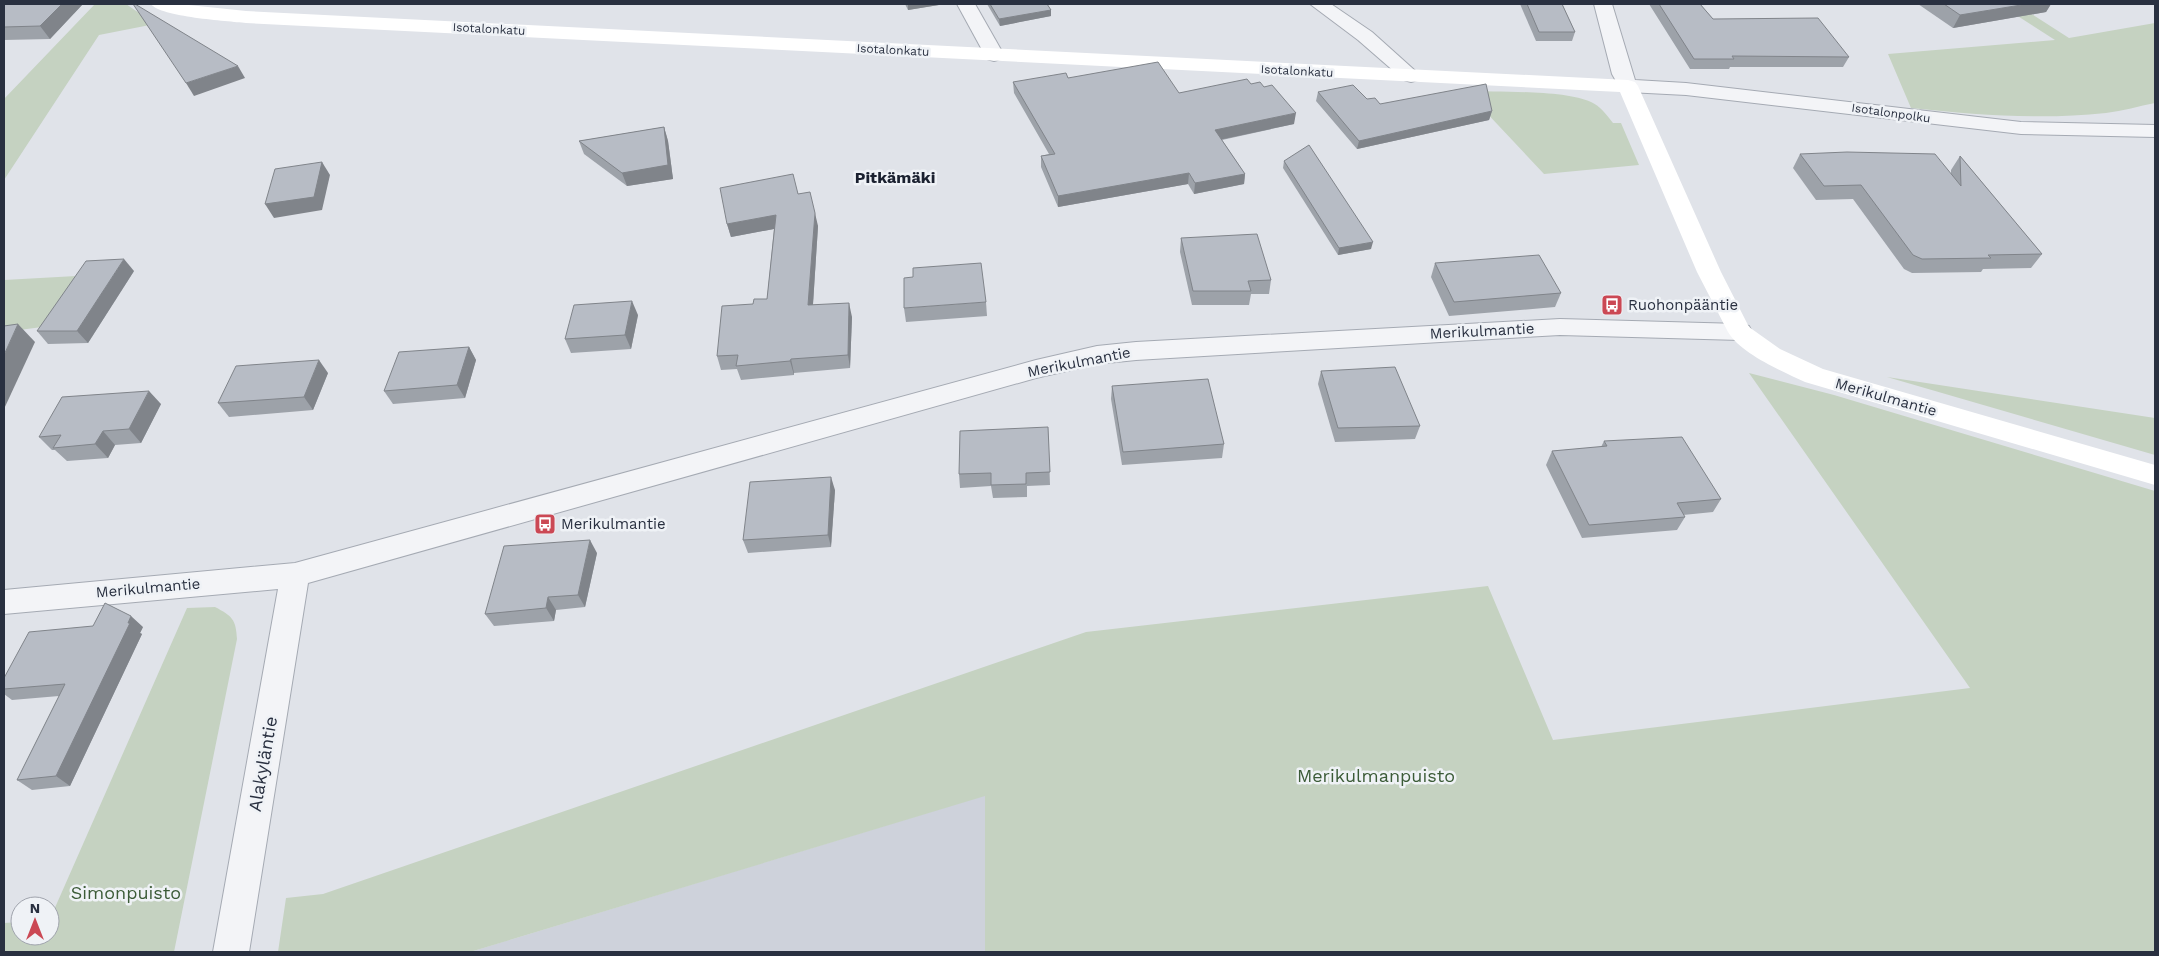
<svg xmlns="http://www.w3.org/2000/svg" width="2159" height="956" viewBox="0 0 2159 956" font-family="'Work Sans',sans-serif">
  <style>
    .built { fill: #ced2db }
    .green { fill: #c5d2c1 }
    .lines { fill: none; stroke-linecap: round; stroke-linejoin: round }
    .street-casing { stroke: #a5aab3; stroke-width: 2 }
    .street { fill: #f3f4f7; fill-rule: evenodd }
    .secondary { fill: #fff; fill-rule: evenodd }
    .wall { fill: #9da2a9 }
    .shaded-wall { fill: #80848a }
    .building { fill: #b7bcc5; stroke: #80848a }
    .labels { text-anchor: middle; stroke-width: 5; stroke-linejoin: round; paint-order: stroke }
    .far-street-label { font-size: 12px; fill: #293040; stroke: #eff2f6 }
    .poi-label { font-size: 15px; fill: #293040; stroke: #eff2f6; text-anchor: start }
    .street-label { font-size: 15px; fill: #293040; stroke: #eff2f6 }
    .far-district-label { font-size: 16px; font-weight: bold; fill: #1b2130; stroke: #eff2f6 }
    .near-street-label { font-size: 18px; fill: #293040; stroke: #eff2f6 }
    .near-park-label { font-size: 18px; fill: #3b5b37; stroke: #eff2f6 }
  </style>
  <rect width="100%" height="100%" fill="#e0e3e9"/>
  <!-- built -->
  <polygon class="built" points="986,795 985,952 470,952"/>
  <!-- green -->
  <g class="green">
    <polygon points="95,4 126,4 155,24 99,35 4,180 4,99"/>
    <path d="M1999,4h17l53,34 86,-15v80c-16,3 -32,8 -49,10 -65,7 -130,2 -195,-5l-23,-54 167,-14z"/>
    <path d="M1466,91c31,1 99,-1 125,11 9,4 16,13 22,21h8l18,42 -95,9z"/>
    <polygon points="94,275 65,324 4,332 4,280"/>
    <polygon points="1749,373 1834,395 2155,491 2155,952 985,952 985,796 470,952 278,952 286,898 323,894 1086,632 1488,586 1553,740 1970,688"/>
    <polygon points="1887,377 2155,418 2155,455"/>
    <path d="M215,607c17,9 21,12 22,32l-63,313h-170v-29l16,-1v14h30v-17l137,-311z"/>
  </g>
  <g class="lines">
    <!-- street casing -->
    <g class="street-casing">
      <g id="street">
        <polygon points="957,4 975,4 1004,55 1001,59 994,61 987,59"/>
        <polygon points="1310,4 1331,4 1372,32 1421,76 1418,80 1411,82 1404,80 1358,40"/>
        <polygon points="1594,4 1612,4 1635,80 1686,83 2021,122 2155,125 2155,137 2021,134 1686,95 1628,92 1621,90 1612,74"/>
        <polygon points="1560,319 1740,324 1749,326 1752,332 1749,338 1740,340 1560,335 1136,360 1097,364 1036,378 308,583 249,952 213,952 278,589 4,614 4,590 295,563 1036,360 1097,346 1136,342"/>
      </g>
    </g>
    <!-- street -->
    <use href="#street" class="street"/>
    <!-- secondary -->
    <path class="secondary" d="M151,4h28l67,7 1382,69 7,2 3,4 83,186 28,55 31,22 43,20 332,96v20l-350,-103c-23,-11 -64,-28 -77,-50l-31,-60 -77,-180 -1374,-69c-18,-2 -86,-6 -95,-19z"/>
  </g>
  <!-- wall -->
  <g class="wall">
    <polygon points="4,4 81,4 82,5 50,39 4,40"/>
    <polygon points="905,4 945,4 908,10"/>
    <polygon points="987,4 1047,4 1051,10 1051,16 1000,26"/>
    <polygon points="1520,4 1562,4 1575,32 1572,41 1536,41"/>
    <polygon points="1649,4 1700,4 1713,19 1849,57 1843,67 1730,67 1729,69 1690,69"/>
    <polygon points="1918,4 2051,4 2046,12 1953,28"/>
    <polygon points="1068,78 1179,93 1251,84 1294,124 1222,140 1245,174 1244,184 1194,194 1188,184 1058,207 1041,167 1041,156 1049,154 1014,93 1013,82"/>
    <polygon points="1318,92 1367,99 1380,104 1492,111 1489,120 1357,149 1316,101"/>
    <polygon points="664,127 668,141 673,179 627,186 584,154 579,141"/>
    <polygon points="1800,154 1951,174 1951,170 1960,156 2042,254 2031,268 1983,269 1981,272 1912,273 1904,269 1853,199 1816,200 1793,168"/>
    <polygon points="1284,161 1371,249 1338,255 1283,168"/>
    <polygon points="798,194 818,226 813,305 852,317 850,368 794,373 794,375 741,380 737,369 721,370 717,356 753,304 767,299 774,229 731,237 727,224"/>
    <polygon points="1181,238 1271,280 1269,294 1251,294 1249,305 1192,305 1180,252"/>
    <polygon points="1435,263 1561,293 1555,307 1449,316 1431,277"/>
    <polygon points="134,271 88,343 48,344 37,331"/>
    <polygon points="986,302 987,316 906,322 904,308"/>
    <polygon points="638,315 631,349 571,353 565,339"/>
    <polygon points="469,347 476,360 465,398 393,404 384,391"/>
    <polygon points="1321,371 1420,426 1415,439 1335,442 1318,384"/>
    <polygon points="328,373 313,410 229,417 218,403"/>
    <polygon points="1112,386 1224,444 1222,458 1122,465 1111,399"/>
    <polygon points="161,404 141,443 115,445 108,458 67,461 55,450 52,450 39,437"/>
    <polygon points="1048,427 1050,485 1027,486 1027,497 993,498 991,486 960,488 959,474"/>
    <polygon points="1604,441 1721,499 1713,512 1683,515 1685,517 1677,530 1582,538 1546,465 1552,451 1601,447"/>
    <polygon points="835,490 831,547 748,553 743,540"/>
    <polygon points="597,553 585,607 556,610 554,621 494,626 485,614"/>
    <polygon points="143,627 140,633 142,634 70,786 32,790 17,780 59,696 12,700 4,694 4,678"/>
  </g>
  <!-- shaded-wall -->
  <g class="shaded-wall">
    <polygon points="62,4 81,4 82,5 50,39 40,26"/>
    <polygon points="908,4 945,4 908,10"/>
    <polygon points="2027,4 2051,4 2046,12 1953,28 1960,15"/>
    <polygon points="1051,10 1051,16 1000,26 999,19"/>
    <polygon points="238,66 245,78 194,96 186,83"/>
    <polygon points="1492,111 1489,120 1357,149 1359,141"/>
    <polygon points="1296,113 1294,124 1214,141 1215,130"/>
    <polygon points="664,127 668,141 673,179 627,186 622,173"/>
    <polygon points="322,162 330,175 322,210 274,218 265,204"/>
    <polygon points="1189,173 1188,184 1058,207 1058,196"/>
    <polygon points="1245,174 1244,184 1194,194 1195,183"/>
    <polygon points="815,213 818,226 812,319 808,305"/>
    <polygon points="776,215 779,228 731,237 727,224"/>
    <polygon points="1373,242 1371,249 1338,255 1339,248"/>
    <polygon points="124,259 134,271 88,343 77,331"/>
    <polygon points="632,301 638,315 631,349 625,335"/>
    <polygon points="849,303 852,317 850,368 848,355"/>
    <polygon points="18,324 35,342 4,409 4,355"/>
    <polygon points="469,347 476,360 465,398 457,385"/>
    <polygon points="791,359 794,373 794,375 790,361"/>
    <polygon points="319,360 328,373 313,410 304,397"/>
    <polygon points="149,391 161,404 141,443 129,429"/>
    <polygon points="103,431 115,445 108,458 95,444"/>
    <polygon points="831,477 835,490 831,547 828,535"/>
    <polygon points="590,540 597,553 585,607 578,595"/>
    <polygon points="548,597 556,610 554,621 546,608"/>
    <polygon points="131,616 143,627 140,633 142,634 70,786 56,776"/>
  </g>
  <!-- building -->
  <g class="building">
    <polygon points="4,4 62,4 40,26 4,27"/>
    <polygon points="133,4 135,4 238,66 186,83"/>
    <polygon points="990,4 1047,4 1051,10 999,19"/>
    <polygon points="1527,4 1562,4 1575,32 1539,32"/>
    <polygon points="1659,4 1700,4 1713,19 1818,18 1849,57 1732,56 1734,59 1694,59"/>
    <polygon points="1944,4 2027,4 1960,15"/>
    <polygon points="1158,62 1179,93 1247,79 1251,84 1260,82 1264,87 1272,85 1296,113 1215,130 1245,174 1195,183 1189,173 1058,196 1041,156 1055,154 1013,82 1066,73 1068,78"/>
    <polygon points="1486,84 1492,111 1359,141 1318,92 1353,85 1367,99 1375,98 1380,104"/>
    <polygon points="664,127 668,165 622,173 579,141"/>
    <polygon points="1309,145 1373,242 1339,248 1284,161"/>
    <polygon points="1847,152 1935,154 1961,186 1960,156 2042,254 1988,255 1991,258 1922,259 1913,255 1861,185 1824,186 1800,154"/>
    <polygon points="322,162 314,197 265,204 275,169"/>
    <polygon points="793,174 798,194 810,192 815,213 808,305 849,303 848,355 791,359 790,361 736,366 738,355 717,356 722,306 753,304 754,299 767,299 776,215 727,224 720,188"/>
    <polygon points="1257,234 1271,280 1248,281 1251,291 1193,291 1181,238"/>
    <polygon points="1539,255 1561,293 1454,302 1435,263"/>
    <polygon points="124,259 77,331 37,331 86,261"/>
    <polygon points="981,263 986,302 904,308 904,278 913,277 913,268"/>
    <polygon points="632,301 625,335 565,339 574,305"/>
    <polygon points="18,324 4,355 4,326"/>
    <polygon points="469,347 457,385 384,391 399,352"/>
    <polygon points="319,360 304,397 218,403 236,366"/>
    <polygon points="1395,367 1420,426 1338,428 1321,371"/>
    <polygon points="1208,379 1224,444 1123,452 1112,386"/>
    <polygon points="149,391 129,429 103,431 95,444 53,448 61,435 39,437 62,397"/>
    <polygon points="1048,427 1050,472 1026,473 1026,484 991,485 991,473 959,474 960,431"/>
    <polygon points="1682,437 1721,499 1677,503 1685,517 1589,525 1552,451 1607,446 1604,441"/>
    <polygon points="831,477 828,535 743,540 750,482"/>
    <polygon points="590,540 578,595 548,597 546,608 485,614 504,546"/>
    <polygon points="105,603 131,616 128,623 130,623 56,776 17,780 65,684 4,689 4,678 29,632 93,626"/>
  </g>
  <!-- icons -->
  <defs>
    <g id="bus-square" transform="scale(1.125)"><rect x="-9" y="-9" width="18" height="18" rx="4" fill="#cb4854" stroke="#eff2f6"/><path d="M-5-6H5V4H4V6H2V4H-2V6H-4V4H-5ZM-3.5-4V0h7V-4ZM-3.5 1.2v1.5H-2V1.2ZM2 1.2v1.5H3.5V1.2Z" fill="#fff"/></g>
  </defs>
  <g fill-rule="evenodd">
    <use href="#bus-square" x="1612" y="305"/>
    <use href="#bus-square" x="545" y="524"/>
  </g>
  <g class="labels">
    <!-- far-street labels -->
    <g class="far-street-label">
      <text transform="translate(489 29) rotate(3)" y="4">Isotalonkatu</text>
      <text transform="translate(893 50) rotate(3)" y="4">Isotalonkatu</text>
      <text transform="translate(1297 71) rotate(3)" y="4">Isotalonkatu</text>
      <text transform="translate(1891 113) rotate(8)" y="4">Isotalonpolku</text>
    </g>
    <!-- poi labels -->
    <g class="poi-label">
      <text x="1628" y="310">Ruohonpääntie</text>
      <text x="561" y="529">Merikulmantie</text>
    </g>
    <!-- street labels -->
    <g class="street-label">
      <text transform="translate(1482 331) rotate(-3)" y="5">Merikulmantie</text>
      <text transform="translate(1079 362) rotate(-11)" y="5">Merikulmantie</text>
      <text transform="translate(1886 397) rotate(16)" y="5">Merikulmantie</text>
      <text transform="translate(148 588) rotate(-5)" y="5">Merikulmantie</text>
    </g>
    <!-- far-district labels -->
    <g class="far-district-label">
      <text x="895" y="183">Pitkämäki</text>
    </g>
    <!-- near-street labels -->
    <g class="near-street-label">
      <text transform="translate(263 764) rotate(-80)" y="6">Alakyläntie</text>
    </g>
    <!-- near-park labels -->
    <g class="near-park-label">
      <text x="1376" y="782">Merikulmanpuisto</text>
      <text x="126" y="899">Simonpuisto</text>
    </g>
  </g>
  <!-- border -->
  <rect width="2159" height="956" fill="none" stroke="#293040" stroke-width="10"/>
  <!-- north arrow -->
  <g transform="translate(35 921)"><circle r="24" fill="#eff2f6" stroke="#a0a4ad"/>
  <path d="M0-4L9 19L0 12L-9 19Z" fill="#cb4854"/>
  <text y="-8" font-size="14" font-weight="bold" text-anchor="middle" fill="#293040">N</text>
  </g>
</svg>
